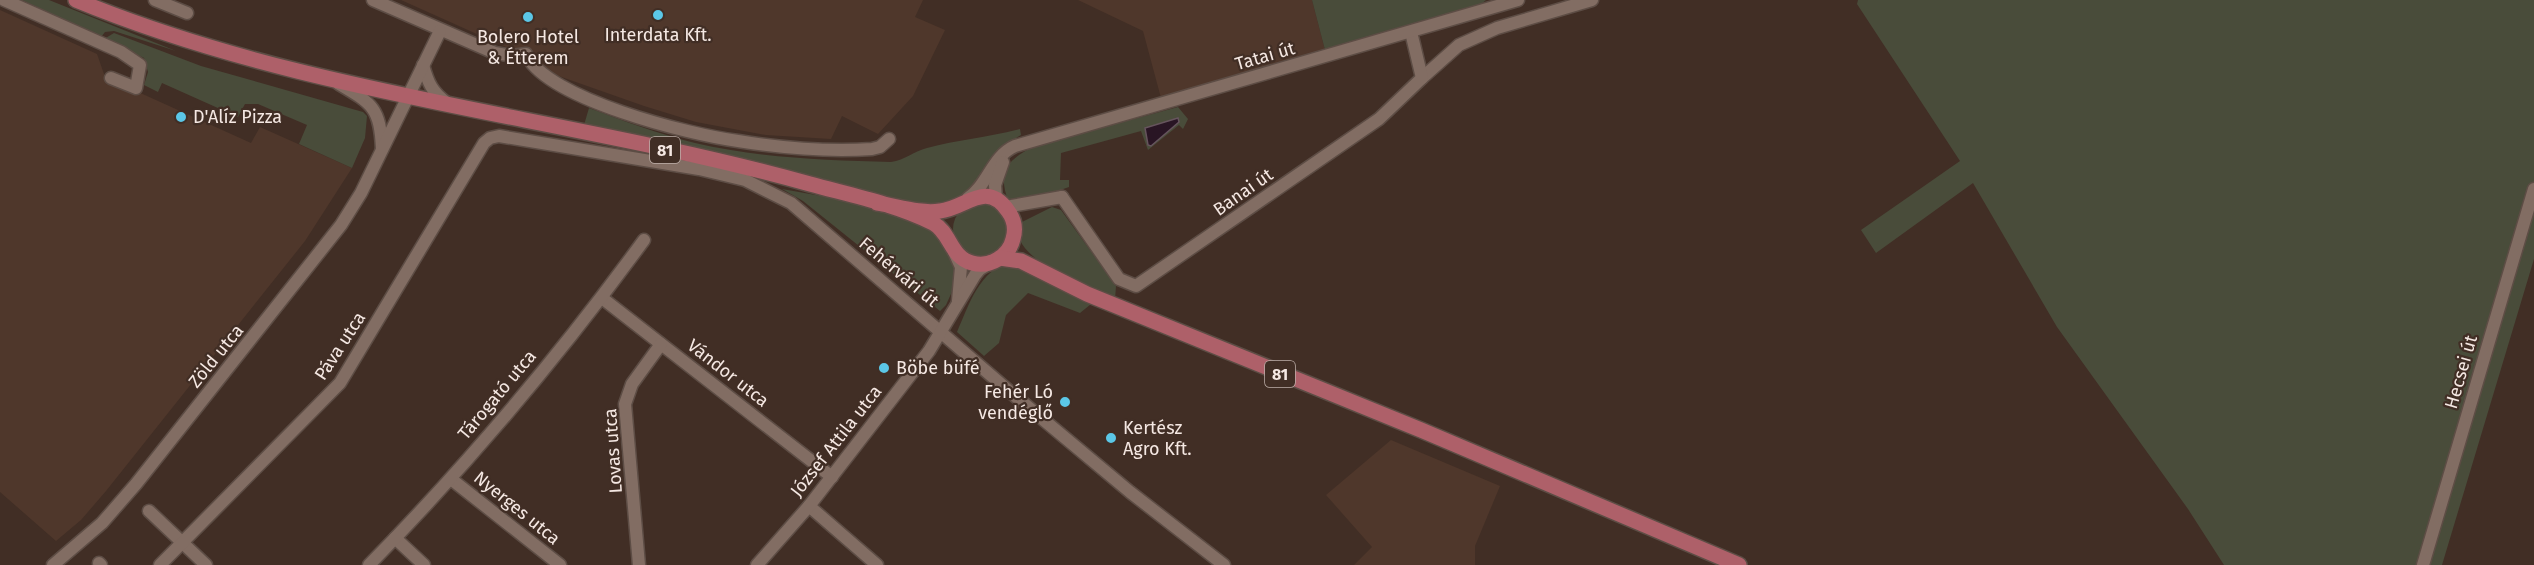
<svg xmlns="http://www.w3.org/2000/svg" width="2534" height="565" viewBox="0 0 2534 565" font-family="'Fira Sans',sans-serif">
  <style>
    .built { fill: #4f372b }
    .green { fill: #494c3a }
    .water { fill: #291524; stroke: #66545d; stroke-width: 1.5 }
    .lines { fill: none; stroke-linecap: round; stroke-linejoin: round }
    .minor-casing { stroke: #5d4d45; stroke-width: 15 }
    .major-casing { stroke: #5d4d45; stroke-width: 18 }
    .minor { stroke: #826d63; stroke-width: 12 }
    .major { stroke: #ae6069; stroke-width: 15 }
    .poi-dot { fill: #5bc7e7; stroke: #412e25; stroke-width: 2 }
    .labels { text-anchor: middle; stroke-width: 4.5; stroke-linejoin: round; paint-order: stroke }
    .shield { fill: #412e25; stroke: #bfb0aa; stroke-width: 1.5 }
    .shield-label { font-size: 16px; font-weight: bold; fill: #f5e8e3 }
    .poi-label { font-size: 18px; fill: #f5e8e3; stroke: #412e25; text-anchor: start }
    .street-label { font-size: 18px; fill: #f5e8e3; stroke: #412e25 }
  </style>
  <rect width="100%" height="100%" fill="#412e25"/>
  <!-- built -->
  <g class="built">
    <polygon points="401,0 923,0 915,17 945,30 913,96 878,134 842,116 831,139 766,135 696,122 644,106 553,74 508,48"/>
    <polygon points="1078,0 1312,0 1325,50 1161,98 1143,31"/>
    <polygon points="0,10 97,54 105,77 251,143 260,127 352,168 305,241 106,491 81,520 56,541 0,492"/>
    <polygon points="1391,440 1500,486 1475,546 1475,565 1354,565 1372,547 1326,495"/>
  </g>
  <!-- green -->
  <g class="green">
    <polygon points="22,0 49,0 176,51 114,31 105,32 101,37"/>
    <polygon points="1312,0 1486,0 1479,6 1325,50"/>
    <polygon points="1858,0 2534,0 2534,259 2442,565 2224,565 2188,509 2057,327 1973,183 1876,253 1861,230 1960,161 1857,4"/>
    <polygon points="114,33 201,66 363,112 367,116 365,138 352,168 299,144 307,125 258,104 245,104 238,117 162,83 158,92 144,85 148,72 144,58 104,39"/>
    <path d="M1178,107l10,12 -5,10 -4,-4 -31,25 -7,-19 -80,22 -1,27h9v7l-43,15 -17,1c-12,-31 -3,-42 25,-57z"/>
    <path d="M589,108c35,13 70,26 106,35 64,15 130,17 196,19 14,-2 23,-11 36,-14 30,-8 62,-11 93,-19l1,6c-38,20 -43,71 -93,71l-344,-81z"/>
    <polygon points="782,189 844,200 889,213 937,232 957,269 955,285 946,305 940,311 803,201"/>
    <circle cx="980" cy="229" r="27"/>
    <path d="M1052,207l9,3 55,76 -1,14c-23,-10 -85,-35 -95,-60 -3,-7 -1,-11 2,-18z"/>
    <path d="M1011,263l85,37 -16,13 -52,-20 -22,22 -7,28 -15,13 -27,-24c12,-27 23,-64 54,-69z"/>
  </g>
  <!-- water -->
  <polygon class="water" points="1178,118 1179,122 1151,146 1148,145 1145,128"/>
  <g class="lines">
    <!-- minor casing -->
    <g class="minor-casing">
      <g id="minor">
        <polyline points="4,0 121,52 140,65 136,88 111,78"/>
        <polyline points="155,0 187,13"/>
        <path d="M373,0l122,53 18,3 13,-2c20,45 165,81 212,87 44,7 89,11 134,8l8,-2 9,-8"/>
        <path d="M423,65c5,18 9,27 24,38"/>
        <polyline points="1422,78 1459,45 1497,28 1592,0"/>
        <path d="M339,84c34,20 41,24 43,65"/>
        <polyline points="1062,197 1119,279 1136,286 1379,119 1422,78 1411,32"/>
        <path d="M968,198c20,-13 24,-42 47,-52l503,-146"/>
        <polyline points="996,200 995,185 1003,162"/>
        <polyline points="1006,207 1062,197"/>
        <polyline points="954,252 961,267 958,301"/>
        <polyline points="602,298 832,477"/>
        <polyline points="451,479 560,565"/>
        <polyline points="809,506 877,565"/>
        <polyline points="149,511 206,565"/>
        <polyline points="395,538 424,565"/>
        <polyline points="99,563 101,565"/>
        <polyline points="53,565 102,523 136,484 341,225 361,193 440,31"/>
        <polyline points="160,565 340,383 484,143 490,138 499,136 699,169 745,180 791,203 1009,391 1130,492 1224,565"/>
        <path d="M369,565c99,-101 191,-210 275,-325"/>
        <polyline points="639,565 625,404 632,384 661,344"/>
        <polyline points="757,565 809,506 929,351 975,275 980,269 990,263"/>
        <polyline points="2423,565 2534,189"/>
      </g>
    </g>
    <!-- major casing -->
    <g class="major-casing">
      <g id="major">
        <path d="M76,0c235,97 490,116 734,184 40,11 85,20 123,39 18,10 17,34 39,40 18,5 37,-7 41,-24 3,-10 1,-20 -5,-28 -22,-32 -43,-2 -68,0 -20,3 -43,-5 -63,-8"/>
        <polyline points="1000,258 1021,261 1087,294 1421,430 1739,565"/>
      </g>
    </g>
    <!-- minor -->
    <use href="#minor" class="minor"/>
    <!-- major -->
    <use href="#major" class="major"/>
  </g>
  <!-- markers -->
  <g class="poi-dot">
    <circle cx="658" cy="15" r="6"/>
    <circle cx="528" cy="17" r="6"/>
    <circle cx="181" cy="117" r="6"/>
    <circle cx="884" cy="368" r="6"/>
    <circle cx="1065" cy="402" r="6"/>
    <circle cx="1111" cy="438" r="6"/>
  </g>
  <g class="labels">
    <!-- shield labels -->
    <g class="shield">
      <rect x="650" y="137" width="30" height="26" rx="4.5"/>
      <rect x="1265" y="361" width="30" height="26" rx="4.5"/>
    </g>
    <g class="shield-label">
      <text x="665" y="156">81</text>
      <text x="1280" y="380">81</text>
    </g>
    <!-- poi labels -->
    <g class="poi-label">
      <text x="658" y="41" text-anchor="middle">Interdata Kft.</text>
      <text x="528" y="43" text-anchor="middle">Bolero Hotel<tspan x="528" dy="21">&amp; Étterem</tspan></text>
      <text x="193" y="123">D'Alíz Pizza</text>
      <text x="896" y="374">Böbe büfé</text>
      <text x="1053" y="398" text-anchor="end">Fehér Ló<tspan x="1053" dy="21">vendéglő</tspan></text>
      <text x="1123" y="434">Kertész<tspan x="1123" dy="21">Agro Kft.</tspan></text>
    </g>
    <!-- street labels -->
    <g class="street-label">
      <text transform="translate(1265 56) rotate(-16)" y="6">Tatai út</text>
      <text transform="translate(1243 192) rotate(-35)" y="6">Banai út</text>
      <text transform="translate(899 272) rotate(40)" y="6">Fehérvári út</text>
      <text transform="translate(340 346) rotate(-57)" y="6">Páva utca</text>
      <text transform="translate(216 356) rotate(-51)" y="6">Zöld utca</text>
      <text transform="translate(2461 372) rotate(-74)" y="6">Hecsei út</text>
      <text transform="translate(728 373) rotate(38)" y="6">Vándor utca</text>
      <text transform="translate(497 395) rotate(-50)" y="6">Tárogató utca</text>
      <text transform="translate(836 441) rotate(-52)" y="6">József Attila utca</text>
      <text transform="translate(613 451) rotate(-94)" y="6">Lovas utca</text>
      <text transform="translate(517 508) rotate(39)" y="6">Nyerges utca</text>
    </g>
  </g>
</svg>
